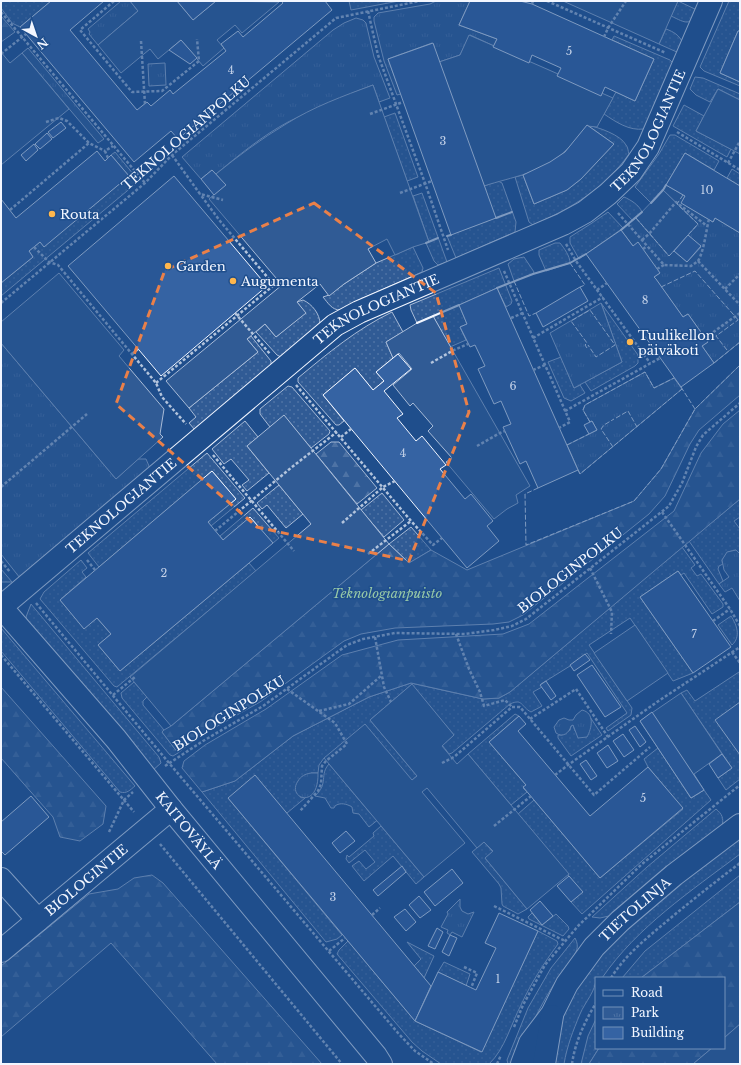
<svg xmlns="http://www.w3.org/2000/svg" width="741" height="1065" viewBox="0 0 741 1065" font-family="'Libre Baskerville',serif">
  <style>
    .grass { fill: url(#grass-dots); stroke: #a8bbd7 }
    .forest { fill: url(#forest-firs); stroke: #a8bbd7 }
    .park { fill: url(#park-tufts); stroke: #a8bbd7 }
    .pitch { fill: #305b95; stroke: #a8bbd7 }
    .building { fill: #3563a3; stroke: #f2f6ff }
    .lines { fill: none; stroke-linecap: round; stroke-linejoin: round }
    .minor-casing { stroke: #f2f6ff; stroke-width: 24 }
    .path { stroke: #b3c4dc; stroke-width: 2.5; stroke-dasharray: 3 2; stroke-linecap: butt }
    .minor { stroke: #1f4e8c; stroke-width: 22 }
    .fence { stroke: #f2f6ff; stroke-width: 1; stroke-dasharray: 5 2; stroke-linecap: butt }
    .wall { stroke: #f2f6ff; stroke-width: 2 }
    .marked { fill: none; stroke: #ea8049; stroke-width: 3; stroke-dasharray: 8 5; stroke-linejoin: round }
    .poi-dot { fill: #ffb74d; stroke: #1f4e8c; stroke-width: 1.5 }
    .labels { text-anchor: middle; stroke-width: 3; stroke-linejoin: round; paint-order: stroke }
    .number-label { font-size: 11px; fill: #c3d1e8 }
    .street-label { font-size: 13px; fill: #f2f6ff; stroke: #1f4e8c }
    .poi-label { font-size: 13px; fill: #f2f6ff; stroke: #1f4e8c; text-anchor: start }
    .park-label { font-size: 13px; font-style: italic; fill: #97c8a6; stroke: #1f4e8c }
  </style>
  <defs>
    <pattern id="grass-dots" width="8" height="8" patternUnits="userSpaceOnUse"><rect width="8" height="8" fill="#305b95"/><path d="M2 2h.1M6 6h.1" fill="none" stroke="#4e73a5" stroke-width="1.8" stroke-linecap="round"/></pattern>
    <pattern id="forest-firs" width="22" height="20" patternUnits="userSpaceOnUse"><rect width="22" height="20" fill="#305b95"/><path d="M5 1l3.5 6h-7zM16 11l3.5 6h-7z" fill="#4e73a5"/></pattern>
    <pattern id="park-tufts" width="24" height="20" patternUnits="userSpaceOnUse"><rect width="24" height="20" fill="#305b95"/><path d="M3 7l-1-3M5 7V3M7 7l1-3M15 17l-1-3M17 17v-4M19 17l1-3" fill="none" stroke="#4e73a5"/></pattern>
  </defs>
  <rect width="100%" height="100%" fill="#1f4e8c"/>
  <!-- grass -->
  <g class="grass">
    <polygon points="1,1 51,1 20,27 12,23 1,8"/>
    <polygon points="349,1 399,1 351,10"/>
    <path d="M678,1l19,9c-7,17 -11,13 -26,6z"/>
    <polygon points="729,1 740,1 740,31 738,31 720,73 740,82 740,86 704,71 700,67"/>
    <path d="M666,29c8,3 13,6 17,14l-4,10 -20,-9z"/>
    <path d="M614,36l56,24 4,4 -30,65c-15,2 -28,-7 -40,-15l12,-22 19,9 19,-42 -42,-19z"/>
    <polygon points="695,77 703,78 740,94 740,100 718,89 710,102 696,95 690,89"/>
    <polygon points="684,105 704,116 696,131 731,149 727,157 673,126"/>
    <polygon points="395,113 418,177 407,181 384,117"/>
    <path d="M587,125c11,2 34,10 39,20 2,2 2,6 3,9 -25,35 -57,54 -96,71l-4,-3 -14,-45 8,-2 11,29 33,-14 14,-11 33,-35z"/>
    <polygon points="670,135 675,135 719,161 714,170 685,153 663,190 651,203 635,187 659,154"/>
    <polygon points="115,152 139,181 1,296 1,283 33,257 29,251 40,242 44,246 129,176 111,155"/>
    <polygon points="732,169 740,174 740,186 727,178"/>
    <polygon points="498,181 502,183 516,222 515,232 456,258 447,236 495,218 484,186"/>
    <polygon points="422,193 447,262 438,265 434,261 426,243 429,242 413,196"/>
    <path d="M624,197c7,3 15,8 18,15l-9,9 -16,-17z"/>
    <polygon points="608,212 623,228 579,259 570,243 570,237 592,223"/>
    <path d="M555,243h5c4,5 10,13 10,20l-24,8 -7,-16v-5z"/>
    <path d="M413,247l10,21 -1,4 -59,26 -23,12c-8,0 -12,-7 -17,-13l6,-2 15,-11 32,-21z"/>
    <polygon points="524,257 534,272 533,274 514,281 508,264 514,259"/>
    <polygon points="499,268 512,301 511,304 506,307 497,288 459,305 467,324 460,327 466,340 450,347 433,316 417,323 411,310 410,305"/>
    <path d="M303,300c9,4 17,14 17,24l-39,33 -4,-2 -21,-23 9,-8 11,13 29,-24 -8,-11z"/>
    <polygon points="601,303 638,355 638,363 635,366 591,391 585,382 622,362"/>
    <path d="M392,312l11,20 -17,10 7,16 -17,14 8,9 -11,9 -18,-22 -32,27 21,26 -5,4h-3l-38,-43v-4c30,-25 59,-49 94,-66z"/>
    <polygon points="251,336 271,361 271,366 195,430 189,423 196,417 189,408 258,352 247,339"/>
    <polygon points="561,357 574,388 580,385 585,393 571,401 564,398 548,362"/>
    <polygon points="288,386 292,387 330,431 329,434 311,448 284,416 270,427 260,414 260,409"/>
    <polygon points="245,421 258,437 247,446 269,473 247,491 242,485 249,480 231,459 224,464 212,449"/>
    <polygon points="207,453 245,498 211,526 208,522 236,499 212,471 99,567 88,553"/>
    <polygon points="279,485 303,514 286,528 267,505 262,509 257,503"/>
    <polygon points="382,493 404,520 384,537 361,510"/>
    <polygon points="740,499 740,517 734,521 740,529 740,554 736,550 728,552 722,560 723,564 719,566 718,569 723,581 719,584 689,541"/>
    <polygon points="253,508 279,538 273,543 250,517 223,540 220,536"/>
    <polygon points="411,527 431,550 409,563 389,544"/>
    <path d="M682,547l13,18 -4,3 6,8 4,-2 22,30v3l-11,7 -28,-41 -3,2 -3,-4 -38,26 53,76 -20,8 -43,-63 -41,27 43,63 -1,7 -23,16 -2,-3 21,-15 -40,-60 -17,13 -29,18 1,3 -9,5 9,14 -11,6c-10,-5 -8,-14 -21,-8l-58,49 -3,1 -7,-9 12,-10 -43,-50 -41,35 47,56 -5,4 -88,-22 -5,7 -1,8h-7l-11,24 5,1 -18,15 -59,-15 114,137 -5,4 -11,3 -124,-150 33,-11 58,-45 76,-39 42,-14 72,16 16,-1 11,-6z"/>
    <polygon points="81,560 87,568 82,572 86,577 60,600 84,628 97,618 111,634 98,645 120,671 249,563 256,571 117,687 114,686 40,599 44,592"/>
    <polygon points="1,569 12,582 1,582"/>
    <polygon points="31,604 159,757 161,763 152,771 28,623 26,617"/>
    <path d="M731,616c6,9 10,21 1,29l-14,-20z"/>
    <path d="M1,628l134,158c-5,4 -8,8 -15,6l-119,-141z"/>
    <polygon points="739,672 740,674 740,779 726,790 718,778 732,768 681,693 687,690 695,701"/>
    <polygon points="134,682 147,697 143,701 143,705 164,730 162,732 178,753 173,756 170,755 122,698 121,693"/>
    <polygon points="515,714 519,716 489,742 526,785 523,788 527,792 511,805 468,754"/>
    <polygon points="590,717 602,735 571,756 558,738 558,735 562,735 570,730 571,726 573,725 575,731 591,720"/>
    <polygon points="658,748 691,798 704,790 711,800 582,914 571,902 582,892 518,814 534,800 600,878 683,809 648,767 644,759"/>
    <path d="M329,764l42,50h14l-16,13 -10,-13 -6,-1 -1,-6c-5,-3 -12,-5 -17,-1l-1,2h-3l-6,-10 -10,-2c14,-13 4,-21 14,-32z"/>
    <path d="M716,809c6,5 8,9 6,17l-65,50 -48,40 -9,2 -8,-1 55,-50z"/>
    <polygon points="381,826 424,877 416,884 393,856 364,881 352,866 359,861 366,869 375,862 365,850 349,863 346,859 347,855 349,857 374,836 373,833"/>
    <path d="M740,838v16c-49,37 -103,73 -138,124h-6c0,13 -11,24 -16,36 -7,17 -13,32 -16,50h-15c5,-21 11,-41 20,-61 33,-68 112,-120 171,-165z"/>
    <polygon points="484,842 493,852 485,858 527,909 518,914 503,906 502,904 501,888 499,884 472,852"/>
    <polygon points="740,875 740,902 641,978 622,978 645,951"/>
    <polygon points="532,913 542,925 556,914 568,926 569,929 563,936 529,919 528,917"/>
    <path d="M538,931l19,10 1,3c-14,19 -27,39 -37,61 -10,19 -16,44 -32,59h-48l-19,-13 -10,-9 -75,-88 2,-4 9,-9 67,80 66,31z"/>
    <path d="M575,938c5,9 1,15 -4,22 -25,32 -42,67 -55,104h-8l-1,-4 21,-52 23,-40z"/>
    <polygon points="407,942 434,956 424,978 414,966 421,959"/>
    <polygon points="444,962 470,974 466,986 438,972"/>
    <polygon points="596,1019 596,1048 599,1048 589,1064 581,1064 588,1036"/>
  </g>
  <!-- forest -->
  <g class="forest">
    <polygon points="1,16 15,32 1,42"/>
    <polygon points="740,365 740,395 699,430 690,444 665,496 649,514 523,615 509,622 493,624 395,628 361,634 344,641 260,702 198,737 178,753 162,732 164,730 171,726 389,544 409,563 431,550 467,570 634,501 661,469 695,409"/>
    <polygon points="740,410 740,499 510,692 499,698 483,699 411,683 369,697 293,736 235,781 202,792 182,768 184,761 205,745 266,709 342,655 398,640 503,634 529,624 674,511 701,453 723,424"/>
    <polygon points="331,442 339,442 377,488 357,504 316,454"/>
    <polygon points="1,687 106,806 103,824 80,841 60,837 53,817 1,758"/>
    <polygon points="152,875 163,883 322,1064 217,1064 111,943 1,1037 1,966 89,894 118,889 134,878"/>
    <polygon points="740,902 740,1024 724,1038 724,978 641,978"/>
    <polygon points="599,1048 712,1048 693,1064 589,1064"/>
  </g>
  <!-- park -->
  <g class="park">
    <polygon points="121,1 130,1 138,11 98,45 89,34 90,32 88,29"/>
    <polygon points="436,1 470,1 459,25 497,39 494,46 470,35 460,55 439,62 432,43 388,59 401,94 397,95 384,61 374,21 374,17 378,13 430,4"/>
    <path d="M356,18l7,2 3,3 8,34 16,41 -11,4 -6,-17c-29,11 -57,23 -85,37 -26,14 -49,33 -72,52l-4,-4 -11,9 -19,-22 151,-127 11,-7z"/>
    <polygon points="28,48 104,139 98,143 22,53"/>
    <polygon points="165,63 166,85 149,86 148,64"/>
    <polygon points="666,185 685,196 682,203 713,222 715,218 740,233 740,342 714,363 702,346 708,342 705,338 688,314 683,317 654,277 660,273 633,246 621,230 636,218 669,256 674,251 687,262 701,247 688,235 698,224 663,190"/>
    <polygon points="601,303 622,362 574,388 550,333"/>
    <polygon points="1,343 116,479 138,459 146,459 149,466 149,470 20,578 1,554"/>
    <polygon points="645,372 654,388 674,378 682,389 580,474 567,445 597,430 592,421 590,422 583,410 585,405"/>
    <polygon points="736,550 740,554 740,601 732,588 725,592 719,584 729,577 724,570 722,560 727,552"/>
    <path d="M582,710c13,3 10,18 5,27l-9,1 -5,-13 -2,1c-2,7 -8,12 -15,7l-2,-6 5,-7 5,-2 5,2h4l3,-5z"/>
    <path d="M311,773h7c1,38 -32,25 -20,8 3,-5 7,-7 13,-8z"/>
    <polygon points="460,899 460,907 462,911 468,914 474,912 462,937 452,932 450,935 447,933 448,930 441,927 448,914 447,912"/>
  </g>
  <!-- pitch -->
  <g class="pitch">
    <polygon points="130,1 177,1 193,20 216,1 279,2 242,33 235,25 217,40 224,48 203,66 181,40 158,59 150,49 121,73 98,45 138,11"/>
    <polygon points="563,1 678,1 659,44"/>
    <path d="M469,35l144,63 -16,29 -10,-1c-7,8 -14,18 -22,25 -21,22 -54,26 -81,35l-45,-124 21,-7z"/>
    <polygon points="1,52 10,63 22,53 69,109 1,165"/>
    <path d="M373,85l56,157 -16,5 -18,8 -8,-16 -19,10 8,14 -32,21 -15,12 -9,-12 -23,18 9,11 -30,24 -11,-13 -18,15 11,13 -69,56 -23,-27 116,-96 -73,-86 16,-14 -9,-11c22,-18 45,-35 70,-50 27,-17 57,-28 87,-39z"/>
    <polygon points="718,89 740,100 740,154 696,131"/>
    <polygon points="663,190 698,224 669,256 636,218"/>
    <polygon points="59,273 124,350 119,356 164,409 160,434 163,437 116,479 1,343 1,322"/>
    <polygon points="433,316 530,486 516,495 518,503 507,509 494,519 446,462 452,458 428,431 433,426 413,403 410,406 393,385 412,369 399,353 393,358 386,342 417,323"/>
    <polygon points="284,415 389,544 171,726 130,677 311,524 247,446"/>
    <polygon points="635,625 668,673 627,701 594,653"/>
    <polygon points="412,684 454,735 442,746 457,764 468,754 569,874 527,909 485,858 493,851 484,842 477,848 427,788 422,792 465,843 424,877 324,758 365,724 412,780 417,776 370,720"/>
    <polygon points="681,693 722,754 694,774 704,790 691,798 640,721"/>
    <polygon points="740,1024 740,1064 693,1064 712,1048 724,1048 724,1038"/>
  </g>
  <!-- building -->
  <g class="building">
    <polygon points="51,1 104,1 70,30 137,110 147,102 151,106 170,90 173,94 226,51 221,44 238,31 243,37 283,3 281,1 325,1 332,10 178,139 171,131 134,162 20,27"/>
    <polygon points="177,1 216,1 193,20"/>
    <polygon points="470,1 520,1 532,4 654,59 635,101 605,87 601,96 557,76 561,68 532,55 529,63 493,47 497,39 459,25"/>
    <polygon points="738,31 740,31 740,82 720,73"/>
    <polygon points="181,40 197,58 190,64 169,50"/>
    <polygon points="433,43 496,218 451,235 388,59"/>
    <polygon points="61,122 66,128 53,138 48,132"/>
    <polygon points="587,125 614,144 581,179 567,190 534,204 523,175 550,162 565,152"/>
    <polygon points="47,133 52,139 40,149 35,144"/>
    <polygon points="34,144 38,150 26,161 21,155"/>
    <polygon points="97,151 105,161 111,155 129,176 44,247 40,242 29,251 33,257 1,283 1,199 16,218"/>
    <polygon points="685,153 740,186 740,233 715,218 713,222 681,203 685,196 666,185"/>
    <polygon points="212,170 226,185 214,195 201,179"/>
    <polygon points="174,176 267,286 161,376 68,266"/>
    <polygon points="621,230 633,246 638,242 660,273 654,277 656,279 683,317 688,314 708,342 702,346 714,363 681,387 586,254"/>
    <polygon points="688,235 701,246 687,262 674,251"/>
    <polygon points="580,287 588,301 543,327 536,313"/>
    <polygon points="497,288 578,470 538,488 526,461 520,464 503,427 511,424 501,401 494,404 478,369 485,366 475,345 470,347 460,327 467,324 459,305"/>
    <polygon points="398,354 411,369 384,391 403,414 397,418 416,441 422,436 446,465 440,469 465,499 471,494 493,521 487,526 499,541 467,568 323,395 355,368 373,390 384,381 376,372"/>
    <polygon points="592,421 597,430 589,434 584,425"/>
    <polygon points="212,471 236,499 208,522 223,540 250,517 273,543 120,671 98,645 111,634 97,618 84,629 60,600"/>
    <polygon points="678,571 731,647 693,673 640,597"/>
    <polygon points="585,654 590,660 574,671 570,665"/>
    <polygon points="592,665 621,707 605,717 577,675"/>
    <polygon points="546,681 556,696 551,700 540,685"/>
    <polygon points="740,702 740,755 715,720"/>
    <polygon points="652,712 704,790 691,798 640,721"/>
    <polygon points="519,716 526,724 518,731 590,816 648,767 683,808 600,878 523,787 526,785 489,742"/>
    <polygon points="635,726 646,742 640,747 629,730"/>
    <polygon points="623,734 634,750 624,757 613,741"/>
    <polygon points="608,745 618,761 607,768 597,753"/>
    <polygon points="722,754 732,768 718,778 709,764"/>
    <polygon points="586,760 597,776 591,780 580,764"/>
    <polygon points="255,775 431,986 415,1021 228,798"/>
    <polygon points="31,796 49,817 5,855 1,851 1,822"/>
    <polygon points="346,831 355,841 340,853 332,843"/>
    <polygon points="402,866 406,872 378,896 373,890"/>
    <polygon points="452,869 463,883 435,906 424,892"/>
    <polygon points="569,876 583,892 571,902 557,886"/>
    <polygon points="419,896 431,910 420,918 409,905"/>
    <polygon points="540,901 553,916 542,925 530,910"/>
    <polygon points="405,909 416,922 406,931 394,917"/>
    <polygon points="499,913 538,931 482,1052 415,1021 438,972 476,990 496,948 485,943"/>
    <polygon points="437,928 443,932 435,949 428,946"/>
    <polygon points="450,935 457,938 449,956 442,952"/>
  </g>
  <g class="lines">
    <!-- minor casing -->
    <g class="minor-casing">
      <g id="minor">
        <path id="s1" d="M1,607l334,-282 24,-13 204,-88 22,-12 23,-18 23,-22 17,-25 63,-146"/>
        <path id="s2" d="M1,607l115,132 55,70 205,247 5,8"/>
        <polyline points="1,879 38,920"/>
        <path id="s3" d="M1,951l170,-142"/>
        <path id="s4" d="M522,1064l8,-21 22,-29 15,-30 27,-37 26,-26 54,-46 66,-50"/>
        <polyline points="544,1064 552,1016"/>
      </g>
    </g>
    <!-- path -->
    <g class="path">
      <polyline points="114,1 80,30 132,92 162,91 199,61 197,39"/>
      <polyline points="547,1 666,53"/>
      <polyline points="532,4 533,1"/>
      <polyline points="368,11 378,55 425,183 448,250"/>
      <polyline points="1,12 145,183"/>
      <polyline points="604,37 608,28 626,1"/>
      <polyline points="141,41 145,104"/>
      <polyline points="1,54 26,34"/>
      <polyline points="370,114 403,102"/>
      <polyline points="46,122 59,118 67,121 89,143 105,151"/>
      <polyline points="677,132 740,170"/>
      <polyline points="172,155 200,194 223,200"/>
      <polyline points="108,158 105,151 113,146"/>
      <polyline points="728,163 740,141"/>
      <polyline points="400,193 432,181"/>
      <polyline points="10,210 89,143"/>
      <polyline points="618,213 664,265 691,266 698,261 740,305"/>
      <polyline points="642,240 649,234 676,202 707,226"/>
      <polyline points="566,244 576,261 650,363"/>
      <polyline points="34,247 49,262 58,265 156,383 162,397 186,424"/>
      <polyline points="643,249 647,246"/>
      <path d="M698,261c6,-10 8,-30 11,-42"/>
      <polyline points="657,269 664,265"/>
      <polyline points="504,271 570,422 559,428"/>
      <polyline points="725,289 740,274"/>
      <polyline points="597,290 607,283"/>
      <polyline points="1,303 145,183 172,155 336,18 420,1"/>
      <polyline points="235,313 270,354"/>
      <polyline points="511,318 523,313"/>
      <polyline points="533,338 603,297"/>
      <polyline points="705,338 740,313"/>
      <polyline points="132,354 138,349"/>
      <polyline points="431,363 452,351 468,344"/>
      <polyline points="533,370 545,365"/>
      <polyline points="156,383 274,285 220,221 200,194"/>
      <polyline points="296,385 411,521 433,545 442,538"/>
      <polyline points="565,411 660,358"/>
      <polyline points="341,437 351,429"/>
      <polyline points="477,446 500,433 505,431"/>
      <polyline points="213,455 294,551"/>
      <polyline points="1,487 87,414"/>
      <polyline points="662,512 730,609 740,626"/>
      <polyline points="342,523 383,487 395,481"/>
      <polyline points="215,531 292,467 337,432"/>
      <polyline points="368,554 411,521"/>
      <polyline points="87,560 95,570"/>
      <polyline points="1,561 10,572"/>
      <polyline points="590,568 612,612 611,634"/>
      <polyline points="36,603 169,763 398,1033 415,1051 434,1064"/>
      <polyline points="713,621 730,609"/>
      <polyline points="456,634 469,669 480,692 484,706 505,700 512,707"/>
      <polyline points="375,637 384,687 391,702"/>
      <polyline points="732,652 740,663"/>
      <polyline points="1,655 134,812"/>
      <polyline points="287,689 335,723 347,744 326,761 322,766 321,784 318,791 300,811"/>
      <polyline points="113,695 135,677"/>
      <polyline points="319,711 349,704 382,675"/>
      <polyline points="530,719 576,689 608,737"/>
      <polyline points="442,763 454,757 512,707 520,707 594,795 650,747"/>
      <polyline points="165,766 203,741 263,706 347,645 363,639 395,633 465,634 494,630 512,626 526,619 669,506 682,483 696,447 703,435 740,403"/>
      <polyline points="555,775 568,765 657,702 740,647"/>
      <polyline points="494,826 531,796"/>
      <polyline points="109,832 124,800 133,792"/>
      <polyline points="160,844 342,1064"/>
      <polyline points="494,906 565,941"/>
      <polyline points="372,915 380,908"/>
      <polyline points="329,951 345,938"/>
      <polyline points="464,967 477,973 471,988"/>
      <path d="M611,978c14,-23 36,-40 56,-57 24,-20 48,-39 73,-58"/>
      <polyline points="514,1027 523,1005 545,965 578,926 642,864 740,785"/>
      <polyline points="497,1064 501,1055"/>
      <path d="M572,1064c3,-22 13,-43 24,-61"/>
    </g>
    <!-- minor -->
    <use href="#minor" class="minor"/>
    <!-- fence -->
    <g class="fence">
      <polyline points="683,195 677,204 698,224 688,235"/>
      <polyline points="636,218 669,256 674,251"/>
      <polyline points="570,263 585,285 580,287"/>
      <polyline points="514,281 529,316 536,313"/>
      <polyline points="661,287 695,271 740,322"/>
      <polyline points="587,348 585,345 587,343 571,321 590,310 615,345 596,357 588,345"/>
      <polyline points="727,350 716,336 738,320"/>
      <polyline points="714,363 740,342"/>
      <polyline points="681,387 695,409"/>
      <polyline points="616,418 628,411 637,427"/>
      <polyline points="590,422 583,410 585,405 645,372 654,388 674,378"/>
      <polyline points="567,445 589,434"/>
      <polyline points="613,447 601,429 604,425 614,419"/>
      <polyline points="578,470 580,474 682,389"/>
      <polyline points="538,488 525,494 526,545 634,501 661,469 695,409 740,365"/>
    </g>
    <!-- wall -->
    <g class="wall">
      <polyline points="651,203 663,190 666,185"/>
      <polyline points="496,218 512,212"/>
      <polyline points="621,230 642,212"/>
      <polyline points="447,236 451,235"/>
      <polyline points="426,243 438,238"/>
      <polyline points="497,288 533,274 570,263 586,254"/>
      <polyline points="417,323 459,305"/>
    </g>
  </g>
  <!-- marked area -->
  <path d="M0 0H741V1065H0ZM314,203l122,90 33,119 -60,149 -152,-34 -141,-123 49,-134z" fill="#1f4e8c" fill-opacity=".55" fill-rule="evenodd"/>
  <path class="marked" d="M314,203l122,90 33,119 -60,149 -152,-34 -141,-123 49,-134z"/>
  <!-- markers -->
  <g class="poi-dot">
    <circle cx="52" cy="214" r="4"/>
    <circle cx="168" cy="266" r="4"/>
    <circle cx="233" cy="281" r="4"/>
    <circle cx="630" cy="342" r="4"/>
  </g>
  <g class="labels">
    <!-- number labels -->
    <g class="number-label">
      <text x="569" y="55">5</text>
      <text x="231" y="74">4</text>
      <text x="443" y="145">3</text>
      <text x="707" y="194">10</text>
      <text x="645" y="304">8</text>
      <text x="513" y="390">6</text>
      <text x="403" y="457">4</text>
      <text x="164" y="577">2</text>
      <text x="694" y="638">7</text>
      <text x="643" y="802">5</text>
      <text x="333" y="901">3</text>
      <text x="498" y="983">1</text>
    </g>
    <!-- street labels -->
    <g class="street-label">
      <text dy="5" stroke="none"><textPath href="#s1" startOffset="817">TEKNOLOGIANTIE</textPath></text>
      <text transform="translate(186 133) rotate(-41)" y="5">TEKNOLOGIANPOLKU</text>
      <text dy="5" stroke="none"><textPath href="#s1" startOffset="481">TEKNOLOGIANTIE</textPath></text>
      <text dy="5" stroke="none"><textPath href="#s1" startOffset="157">TEKNOLOGIANTIE</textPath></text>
      <text transform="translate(570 570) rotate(-38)" y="5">BIOLOGINPOLKU</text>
      <text transform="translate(229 713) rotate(-32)" y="5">BIOLOGINPOLKU</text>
      <text dy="5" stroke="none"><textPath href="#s2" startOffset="292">KAITOVÄYLÄ</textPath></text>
      <text dy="5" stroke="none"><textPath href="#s3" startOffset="111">BIOLOGINTIE</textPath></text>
      <text dy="5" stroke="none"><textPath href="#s4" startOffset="194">TIETOLINJA</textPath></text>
    </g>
    <!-- poi labels -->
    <g class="poi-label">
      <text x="60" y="219">Routa</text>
      <text x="176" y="271">Garden</text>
      <text x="241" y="286">Augumenta</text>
      <text x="638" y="340">Tuulikellon<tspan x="638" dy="15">päiväkoti</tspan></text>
    </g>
    <!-- park labels -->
    <g class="park-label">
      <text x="387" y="598">Teknologianpuisto</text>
    </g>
  </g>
  <!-- border -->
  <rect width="741" height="1065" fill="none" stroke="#f2f6ff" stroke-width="4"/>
  <!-- legend -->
  <rect x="595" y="977" width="130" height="72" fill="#1f4e8c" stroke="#7391ba"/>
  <rect x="603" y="990" width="20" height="6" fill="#1f4e8c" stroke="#7391ba"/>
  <text x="631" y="997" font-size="12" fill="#f2f6ff">Road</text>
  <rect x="603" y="1007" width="20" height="12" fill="url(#park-tufts)" stroke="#7391ba"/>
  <text x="631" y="1017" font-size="12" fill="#f2f6ff">Park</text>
  <rect x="603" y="1027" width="20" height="12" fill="#3563a3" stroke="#7391ba"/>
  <text x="631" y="1037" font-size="12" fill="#f2f6ff">Building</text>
  <!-- north arrow -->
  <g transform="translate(36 36) rotate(140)" stroke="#1f4e8c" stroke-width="3" paint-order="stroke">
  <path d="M0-3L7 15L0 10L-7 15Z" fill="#f2f6ff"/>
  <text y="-6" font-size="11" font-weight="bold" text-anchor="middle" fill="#f2f6ff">N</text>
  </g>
</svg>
